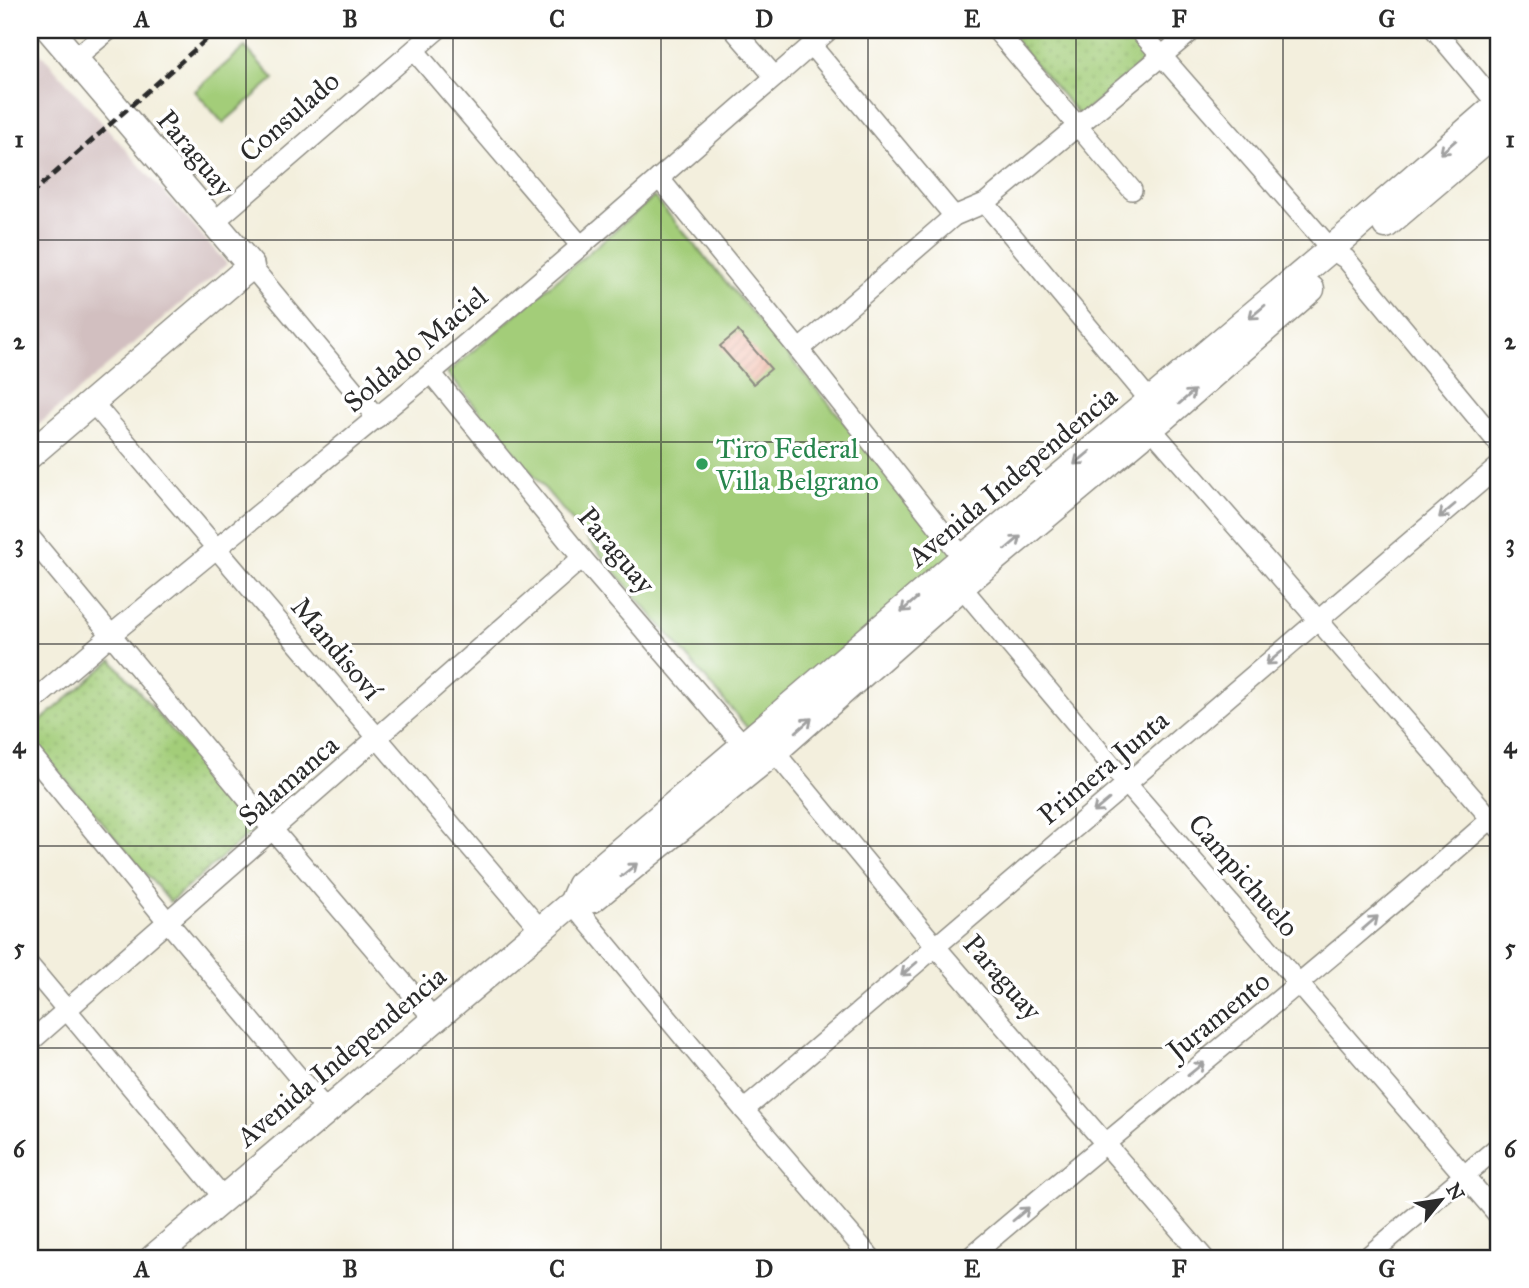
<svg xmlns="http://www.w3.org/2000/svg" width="1529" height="1288" viewBox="0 0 1529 1288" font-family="'IM FELL Great Primer',serif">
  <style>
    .railway { fill: #d2bfc0 }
    .green { fill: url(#green-dots); stroke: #677c52; stroke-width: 2 }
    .pitch { fill: #a3cd79; stroke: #677c52; stroke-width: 2 }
    .building { fill: url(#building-hatch) }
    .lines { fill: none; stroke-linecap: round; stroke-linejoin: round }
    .street-casing { stroke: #8f8d84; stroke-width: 22 }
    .secondary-casing { stroke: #8f8d84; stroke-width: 29 }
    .street { stroke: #fff; stroke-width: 19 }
    .secondary { stroke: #fff; stroke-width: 26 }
    .rail { stroke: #2b2b2b; stroke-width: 4.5; stroke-dasharray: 10 5; stroke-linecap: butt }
    .oneway { stroke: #a0a0a0 }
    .grid { fill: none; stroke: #2b2b2b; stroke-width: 2; stroke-opacity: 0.55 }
    .leisure-dot { fill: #2e9e5b; stroke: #fff; stroke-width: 2.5 }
    .labels { text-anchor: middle; stroke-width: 7; stroke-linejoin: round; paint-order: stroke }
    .street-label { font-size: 28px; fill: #2b2b2b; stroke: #fff }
    .leisure-label { font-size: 28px; fill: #27864d; stroke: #fff; text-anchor: start }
    .neatline { fill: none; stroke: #2b2b2b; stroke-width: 2.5 }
    .grid-label { font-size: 23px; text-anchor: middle; font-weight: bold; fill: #2b2b2b }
  </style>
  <defs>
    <pattern id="green-dots" width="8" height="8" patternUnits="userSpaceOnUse" patternTransform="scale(1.75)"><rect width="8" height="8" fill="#a3cd79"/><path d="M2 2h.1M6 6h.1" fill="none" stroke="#8cb069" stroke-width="1.8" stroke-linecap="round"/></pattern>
    <pattern id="building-hatch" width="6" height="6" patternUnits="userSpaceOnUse" patternTransform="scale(1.75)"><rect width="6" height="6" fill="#f0ae99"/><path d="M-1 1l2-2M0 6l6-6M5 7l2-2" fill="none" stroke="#c38e7d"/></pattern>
  </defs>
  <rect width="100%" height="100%" fill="#fff"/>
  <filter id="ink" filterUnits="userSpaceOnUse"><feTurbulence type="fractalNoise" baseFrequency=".0143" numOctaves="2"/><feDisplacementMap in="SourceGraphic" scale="14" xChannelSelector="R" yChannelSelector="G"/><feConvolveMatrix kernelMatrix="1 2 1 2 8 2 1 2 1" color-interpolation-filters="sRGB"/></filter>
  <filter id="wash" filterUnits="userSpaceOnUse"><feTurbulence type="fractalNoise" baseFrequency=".00686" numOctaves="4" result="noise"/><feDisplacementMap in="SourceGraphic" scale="28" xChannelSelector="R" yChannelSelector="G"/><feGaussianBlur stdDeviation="1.57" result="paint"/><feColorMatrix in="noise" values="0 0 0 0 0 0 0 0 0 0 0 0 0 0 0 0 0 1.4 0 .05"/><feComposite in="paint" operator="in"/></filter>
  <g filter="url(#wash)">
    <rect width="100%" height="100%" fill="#f3efdd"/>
    <!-- railway -->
    <polygon class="railway" points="30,41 227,264 30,432"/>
    <!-- green -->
    <g class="green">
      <polygon points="1006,30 1122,30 1147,58 1080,116"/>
      <polygon points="112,660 255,829 170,902 30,738 30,730"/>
    </g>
    <!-- pitch -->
    <g class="pitch">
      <polygon points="245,47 274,79 223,123 195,91"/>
      <polygon points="654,197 957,555 750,731 447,373"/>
    </g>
    <g id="blocks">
      <!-- building -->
      <polygon class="building" points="738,331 771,369 753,384 720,346"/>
    </g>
  </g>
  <g filter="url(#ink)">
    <use href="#blocks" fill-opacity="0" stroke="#8f8d84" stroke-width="2"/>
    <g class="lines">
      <!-- street casing -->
      <g class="street-casing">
        <g id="street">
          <polyline points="734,30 775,77"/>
          <polyline points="996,30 1132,190"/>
          <polyline points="1139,30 1331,249 1346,259 1499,444"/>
          <polyline points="1435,30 1497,104"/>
          <polyline points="811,45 954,216"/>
          <polyline points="414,50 581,246"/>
          <polyline points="74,59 109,30"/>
          <polyline points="659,178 799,350 971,568"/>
          <polyline points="985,203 1157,409"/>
          <polyline points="214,222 437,30"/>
          <polyline points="251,266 377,418"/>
          <polyline points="799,350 954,216 985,203 1193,30"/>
          <polyline points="431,373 582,558 752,755"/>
          <polyline points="92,402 540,929"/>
          <polyline points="1142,418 1499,828"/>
          <polyline points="30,537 273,830 434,1019"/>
          <polyline points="954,578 1127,784 1499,1216"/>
          <polyline points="30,704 112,634 431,373 581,246 829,30"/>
          <polyline points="768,744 936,947 1204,1258"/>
          <polyline points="30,753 168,922 327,1111"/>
          <polyline points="572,903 744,1110 871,1258"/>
          <polyline points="30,966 223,1197"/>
          <polyline points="30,1042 582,558"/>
          <polyline points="744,1110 1499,466"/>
          <path d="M969,1258c176,-150 357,-293 530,-446"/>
          <polyline points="1366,1258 1499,1146"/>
        </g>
      </g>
      <!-- secondary casing -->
      <g class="secondary-casing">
        <g id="secondary">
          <polyline points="1386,225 1499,129"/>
          <polyline points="30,455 251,266 50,30"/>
          <polyline points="572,903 593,899 774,752 976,574 1164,417 1311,289"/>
          <polyline points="153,1258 572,903 580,885 963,558 1331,249 1499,103"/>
        </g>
      </g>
      <!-- street -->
      <use href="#street" class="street"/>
      <!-- secondary -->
      <use href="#secondary" class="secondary"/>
      <!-- rail -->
      <polyline class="rail" points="30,195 217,30"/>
    </g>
    <!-- one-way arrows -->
    <defs><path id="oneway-shaft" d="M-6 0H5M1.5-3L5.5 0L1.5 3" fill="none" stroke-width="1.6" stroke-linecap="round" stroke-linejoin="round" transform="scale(1.75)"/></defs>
    <g class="oneway">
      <use href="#oneway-shaft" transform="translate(1448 147) rotate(139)"/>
      <use href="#oneway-shaft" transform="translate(1257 312) rotate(140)"/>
      <use href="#oneway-shaft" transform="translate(1187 397) rotate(-41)"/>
      <use href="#oneway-shaft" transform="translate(1082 458) rotate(140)"/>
      <use href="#oneway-shaft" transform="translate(1447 511) rotate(140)"/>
      <use href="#oneway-shaft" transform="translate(1013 543) rotate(-40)"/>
      <use href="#oneway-shaft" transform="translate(909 605) rotate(139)"/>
      <use href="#oneway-shaft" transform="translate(1274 658) rotate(140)"/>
      <use href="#oneway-shaft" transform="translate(804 725) rotate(-41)"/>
      <use href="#oneway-shaft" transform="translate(1101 806) rotate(140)"/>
      <use href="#oneway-shaft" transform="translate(629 870) rotate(-39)"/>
      <use href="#oneway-shaft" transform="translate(1370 923) rotate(-41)"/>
      <use href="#oneway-shaft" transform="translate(909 969) rotate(140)"/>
      <use href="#oneway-shaft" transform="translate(1196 1069) rotate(-39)"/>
      <use href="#oneway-shaft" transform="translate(1021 1214) rotate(-40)"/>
    </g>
  </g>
  <!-- grid -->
  <path class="grid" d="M246,30v1228M453,30v1228M661,30v1228M868,30v1228M1076,30v1228M1283,30v1228M30,240h1469M30,442h1469M30,644h1469M30,846h1469M30,1048h1469"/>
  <!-- markers -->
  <circle class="leisure-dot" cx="702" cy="464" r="7"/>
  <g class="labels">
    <!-- street labels -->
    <g class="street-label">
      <text transform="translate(289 116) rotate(-41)" y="10">Consulado</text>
      <text transform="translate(196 153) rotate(50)" y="10">Paraguay</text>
      <text transform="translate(415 349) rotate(-40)" y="10">Soldado Maciel</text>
      <text transform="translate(1012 476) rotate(-40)" y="10">Avenida Independencia</text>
      <text transform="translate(617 550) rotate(50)" y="10">Paraguay</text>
      <text transform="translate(337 648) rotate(50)" y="10">Mandisoví</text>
      <text transform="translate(1103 767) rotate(-40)" y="10">Primera Junta</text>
      <text transform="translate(288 780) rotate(-41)" y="10">Salamanca</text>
      <text transform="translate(1244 875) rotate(49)" y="10">Campichuelo</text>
      <text transform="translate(1003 977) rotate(49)" y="10">Paraguay</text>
      <text transform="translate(1218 1015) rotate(-39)" y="10">Juramento</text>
      <text transform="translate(341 1056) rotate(-40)" y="10">Avenida Independencia</text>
    </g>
    <!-- leisure labels -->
    <g class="leisure-label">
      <text x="716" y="458">Tiro Federal<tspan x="716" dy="32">Villa Belgrano</tspan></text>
    </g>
  </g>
  <!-- margin -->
  <rect width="1529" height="1288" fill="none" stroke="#fff" stroke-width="77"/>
  <!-- north arrow -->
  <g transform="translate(1441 1200) rotate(60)" stroke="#ffffff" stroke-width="5" paint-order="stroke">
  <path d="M0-5L12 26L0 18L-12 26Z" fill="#2b2b2b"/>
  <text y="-10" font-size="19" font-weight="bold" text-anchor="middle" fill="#2b2b2b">N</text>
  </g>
  <rect x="38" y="38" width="1452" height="1212" class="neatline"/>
  <g class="grid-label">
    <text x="142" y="27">A</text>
    <text x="350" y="27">B</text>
    <text x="557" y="27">C</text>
    <text x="764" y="27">D</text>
    <text x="972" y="27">E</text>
    <text x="1179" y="27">F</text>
    <text x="1387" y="27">G</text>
    <text x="19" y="147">1</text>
    <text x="1510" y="147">1</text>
    <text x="19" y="349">2</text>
    <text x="1510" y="349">2</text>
    <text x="19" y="551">3</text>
    <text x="1510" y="551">3</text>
    <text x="19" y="753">4</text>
    <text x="1510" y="753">4</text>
    <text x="19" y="955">5</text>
    <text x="1510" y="955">5</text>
    <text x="19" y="1157">6</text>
    <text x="1510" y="1157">6</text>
    <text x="142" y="1277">A</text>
    <text x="350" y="1277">B</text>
    <text x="557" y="1277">C</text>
    <text x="764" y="1277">D</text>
    <text x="972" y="1277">E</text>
    <text x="1179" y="1277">F</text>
    <text x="1387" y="1277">G</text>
  </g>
</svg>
